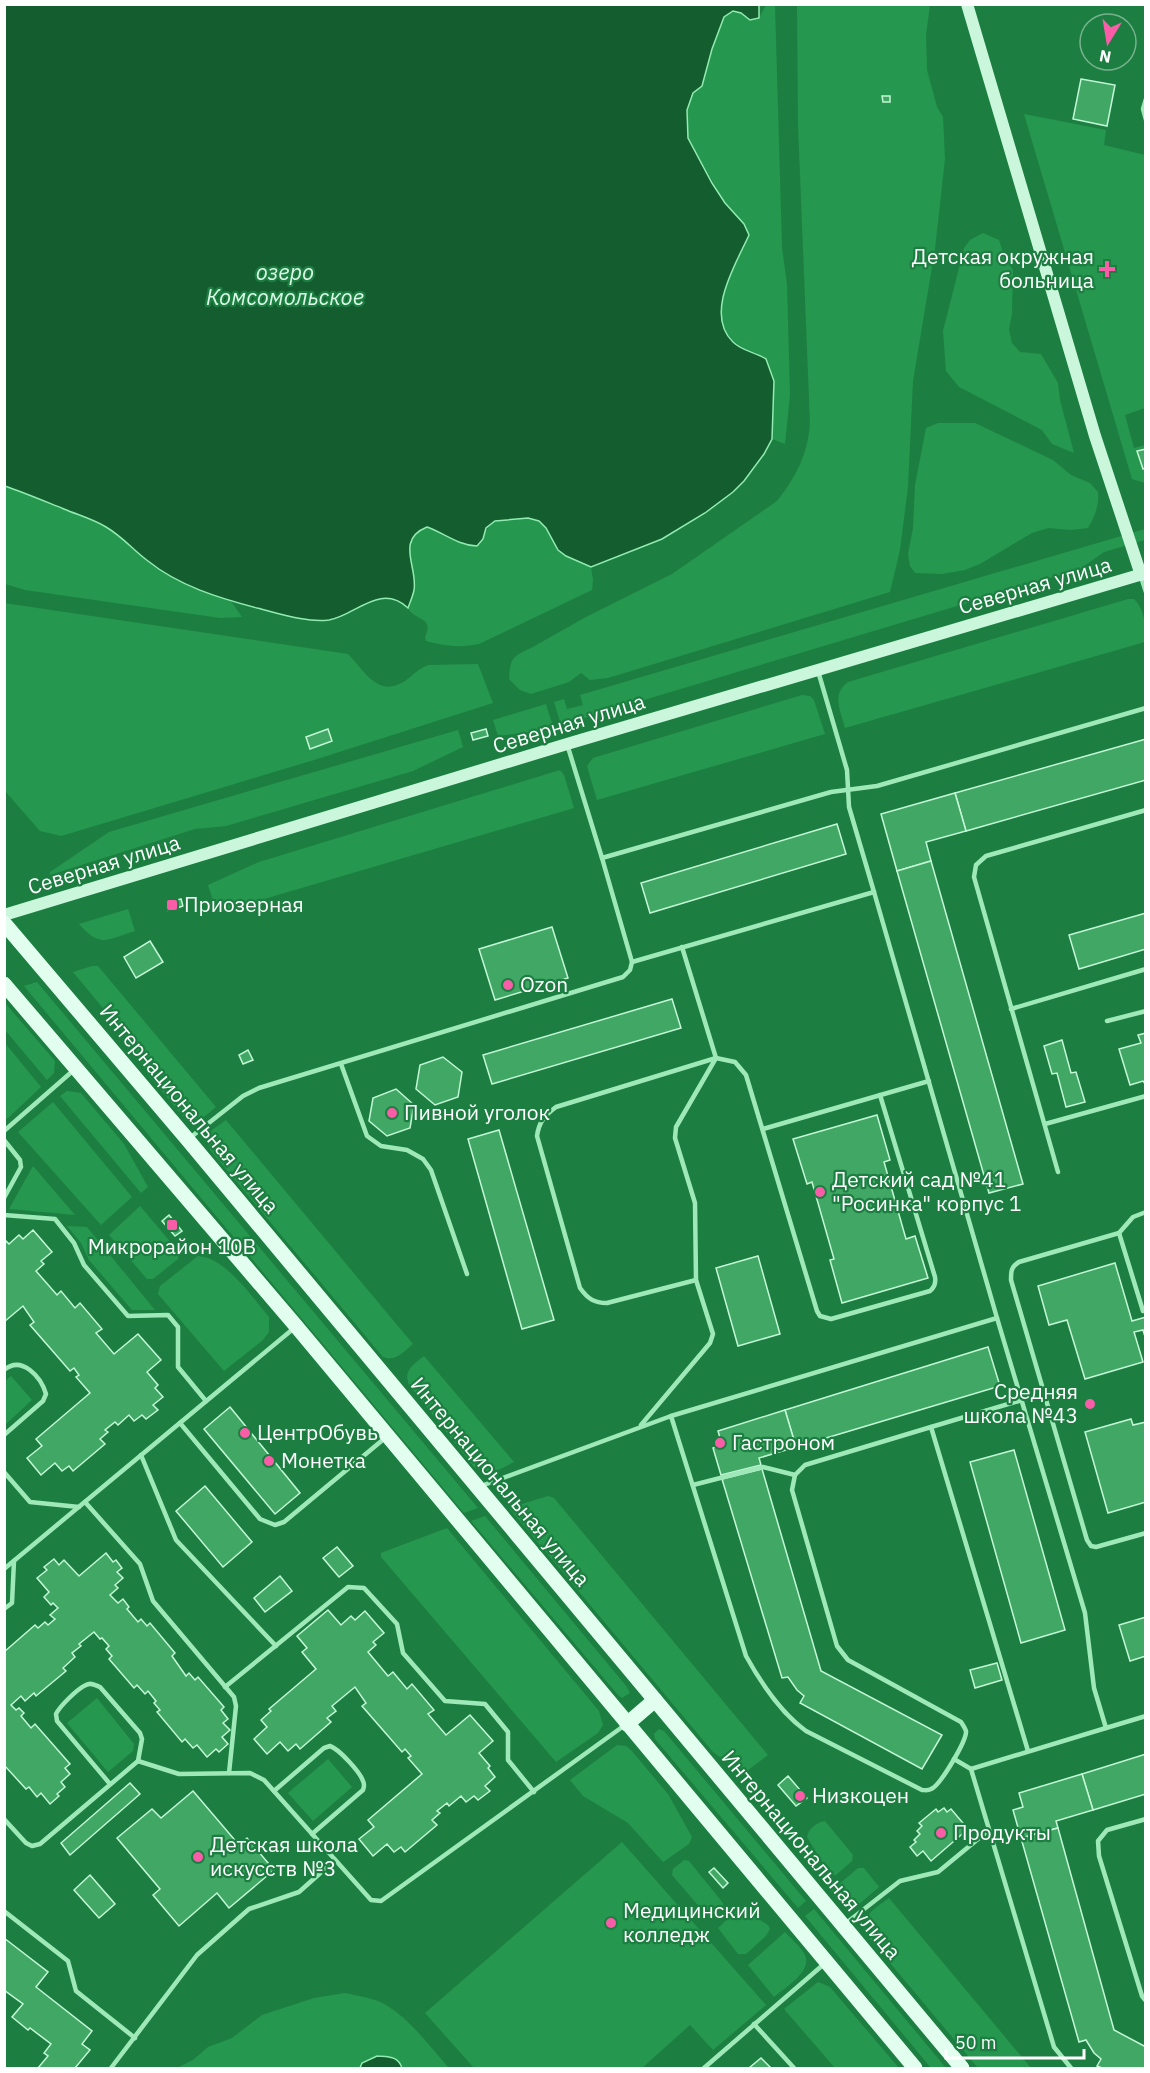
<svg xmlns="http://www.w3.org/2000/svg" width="1150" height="2073" viewBox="0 0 1150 2073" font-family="'IBM Plex Sans',sans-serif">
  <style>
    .green { fill: #26974e }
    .water { fill: #135d2f; stroke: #92ebb0; stroke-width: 1.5 }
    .building { fill: #40a765; stroke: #c3f7d5; stroke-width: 1.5 }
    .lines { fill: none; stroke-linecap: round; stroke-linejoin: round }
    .lane { stroke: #9fe9b9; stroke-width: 4.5 }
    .secondary { stroke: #caf7db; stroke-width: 12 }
    .primary { stroke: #e2feee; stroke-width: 15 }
    .poi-dot { fill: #f95da8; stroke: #1c7f41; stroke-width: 2 }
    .labels { text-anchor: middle; stroke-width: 4.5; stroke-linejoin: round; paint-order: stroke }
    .poi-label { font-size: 21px; fill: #fff; stroke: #1c7f41; text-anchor: start }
    .street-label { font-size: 21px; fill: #fff; stroke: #1c7f41 }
    .water-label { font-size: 22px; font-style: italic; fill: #ddf9e7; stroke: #1c7f41 }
  </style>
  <rect width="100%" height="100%" fill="#1c7f41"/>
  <!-- green -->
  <g class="green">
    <path d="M766,5h9l7,242 5,38 3,110 -5,49 -13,-5 2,-58 -17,-28c-39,-11 -43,-41 -28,-75 4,-8 9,-17 12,-26 3,-8 2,-19 3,-28l-19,-21 -37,-65 -1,-28 37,-93 9,-6 8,2 9,7 9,-2z"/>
    <path d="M797,5h133l-4,30 1,35 10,37 6,10 2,42 -10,90 -22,132 -5,106 -8,63 -10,42 -282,86 -18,2 -9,-7 -12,9 -38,12 -11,-4 -11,-11c2,-21 2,-22 22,-31l55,-31 86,-43 105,-73c19,-24 31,-47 33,-78l-12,-298z"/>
    <polygon points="1024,114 1106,130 1104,145 1145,155 1145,408 1125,415 1134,448 1145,445 1145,483 1132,479"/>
    <polygon points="983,233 999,240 1004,255 1013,270 1012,314 1009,329 1012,343 1020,352 1041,354 1058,383 1060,400 1074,453 1052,444 1042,430 959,387 946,371 943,331 964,248 970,240"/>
    <path d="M938,423h37l78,37 18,15 19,8 8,9c1,14 -3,24 -10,36l-17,2 -23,-2 -16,5 -52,31 -15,6 -23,4 -27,-1 -5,-7 -2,-12 5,-26 2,-43 11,-57z"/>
    <polygon points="5,486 34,496 105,525 128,542 147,561 191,587 231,601 242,617 220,618 25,590 5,584"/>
    <path d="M528,518c26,7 18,19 32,33 8,8 21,11 31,16l2,13 -1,10 -113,54c-20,4 -34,2 -53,-3l-1,-4c10,-21 -11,-16 -17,-29 2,-6 5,-12 6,-18 4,-24 -19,-50 13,-63l25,13 31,-1c7,-24 24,-20 45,-21z"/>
    <polygon points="1145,529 1145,540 1104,552 1080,569 561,725 554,702 564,699 567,709 583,705 580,695"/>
    <path d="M1128,599h6c11,10 12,29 11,43l-300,86c-4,-16 -14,-34 3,-46z"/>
    <path d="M4,603l344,51c16,16 30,45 57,27 8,-6 14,-13 24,-16l49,-1 15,39 -182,58 -243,73 -7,2 -21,-5 -35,-40z"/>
    <polygon points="802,695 810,696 814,700 825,734 597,800 587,766 593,758"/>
    <polygon points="546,704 553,726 539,731 498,736 493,720"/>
    <polygon points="458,730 463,747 413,771 226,826 195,829 50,875 50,872 109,832"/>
    <polygon points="560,770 564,775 574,808 217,913 208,885 259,862"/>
    <path d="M128,909l7,22c-28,8 -34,18 -56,-7z"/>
    <path d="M92,966h6l118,141c-10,8 -17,17 -30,13l-37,-44 -23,-40 -53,-64z"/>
    <polygon points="37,982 478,1508 464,1513 24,986"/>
    <polygon points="5,1003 55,1061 54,1073 47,1080 5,1030"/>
    <polygon points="5,1043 41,1087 7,1119 4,1116"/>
    <polygon points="67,1091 81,1093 124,1144 148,1187 141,1193 60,1096"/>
    <polygon points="53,1102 132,1197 101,1225 18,1132"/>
    <path d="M226,1120l187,224c-10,8 -17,18 -30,13l-173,-207 -2,-11 4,-9z"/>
    <polygon points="33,1166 75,1215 9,1209"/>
    <polygon points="140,1206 179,1252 178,1259 153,1279 147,1279 109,1235"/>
    <polygon points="67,1226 87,1227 155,1310 132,1310 89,1260 81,1243"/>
    <path d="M198,1256c27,1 55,42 71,61v15l-6,8 -39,31 -66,-77 2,-8z"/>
    <path d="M424,1356l90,106c-16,8 -23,15 -40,5l-65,-82c-6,-15 4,-20 15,-29z"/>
    <polygon points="11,1376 32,1400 5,1425 5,1381"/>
    <polygon points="548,1496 554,1498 768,1755 743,1774 713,1752 509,1508"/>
    <polygon points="485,1516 627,1687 630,1693 622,1698 618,1695 471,1521"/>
    <polygon points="447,1528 599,1711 603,1725 598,1733 556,1762 381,1557 381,1553"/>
    <polygon points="97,1698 134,1744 133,1751 108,1772 67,1723"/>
    <polygon points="659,1729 664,1731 806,1901 798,1908 655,1739 654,1734"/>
    <polygon points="617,1745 626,1746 631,1750 668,1794 692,1837 689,1844 663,1862 628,1823 583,1796 570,1780"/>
    <polygon points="328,1759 352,1787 313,1821 288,1793"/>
    <path d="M825,1821l28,34 -1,6 -16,14h-6l-23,-38c1,-8 10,-15 18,-16z"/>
    <polygon points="622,1842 766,2005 713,2050 690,2025 642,2068 474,2068 425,2013"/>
    <polygon points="684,1860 689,1861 723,1903 723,1907 714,1917 709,1918 672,1875 673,1869"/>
    <polygon points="858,1868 864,1868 879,1887 857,1906 845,1905 831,1891"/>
    <path d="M889,1898l142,170h-53l-113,-135c-4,-18 11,-25 24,-35z"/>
    <polygon points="743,1909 768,1925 770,1929 766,1936 746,1954 738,1954 718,1928 737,1910"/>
    <polygon points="814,1909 946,2068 931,2068 805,1916"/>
    <path d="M785,1932c6,7 19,17 21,26 3,16 -22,30 -32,39l-26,-32z"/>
    <polygon points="818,1982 830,1987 899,2068 835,2068 784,2009"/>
    <path d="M345,1993c13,3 29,5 41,12 25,15 44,42 63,63h-47c-7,-18 -26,-11 -40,-5l-2,5h-183l16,-8 15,-13 24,-9 30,-23 52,-17z"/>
  </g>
  <!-- water -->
  <g class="water">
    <path d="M5,4l754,1v13l-9,2 -9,-7 -8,-2 -9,6 -12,32 -10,37 -9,7 -6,17 1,28 24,45 13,20 19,21 5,11c-13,29 -45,79 -16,107 9,9 22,10 33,17l8,22 -2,58 -8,15 -20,27 -11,11 -28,21 -43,26 -71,28 -25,-11 -8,-6 -12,-22 -7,-7 -11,-3 -33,3 -9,7 -3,11 -6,7c-20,-1 -33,-13 -50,-19 -32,13 -9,40 -13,63 -1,6 -4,12 -6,18 -28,-26 -53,8 -79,12 -23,3 -51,-7 -72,-12 -38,-10 -78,-22 -109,-47 -15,-11 -25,-24 -42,-34 -13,-8 -28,-12 -42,-18 -20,-8 -39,-16 -59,-23z"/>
    <path d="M377,2056c12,1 21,0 25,12h-42l2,-5z"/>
  </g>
  <!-- building -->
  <g class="building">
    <polygon points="1081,79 1115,85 1107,126 1073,119"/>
    <polygon points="882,96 890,96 890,102 883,102"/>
    <polygon points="1146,449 1146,468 1143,469 1137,451"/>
    <polygon points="328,729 332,741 310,749 306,737"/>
    <polygon points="486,729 488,736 473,740 471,733"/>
    <polygon points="1146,739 1146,780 966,831 955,793"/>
    <polygon points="955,793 966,831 926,842 931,861 897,871 881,814"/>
    <polygon points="837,824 846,854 650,913 641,883"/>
    <polygon points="931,861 1023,1184 989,1193 897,871"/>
    <polygon points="181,899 183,906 168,911 166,903"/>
    <polygon points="1146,913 1146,949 1079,969 1069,935"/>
    <polygon points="552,927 568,978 495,1000 479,949"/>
    <polygon points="150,941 163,962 136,978 124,957"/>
    <polygon points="672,999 681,1028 492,1084 483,1055"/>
    <polygon points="1146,1033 1146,1085 1143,1081 1130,1085 1119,1049 1141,1043 1138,1035"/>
    <polygon points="1062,1040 1071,1073 1076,1072 1085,1102 1066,1107 1057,1073 1052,1074 1044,1046"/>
    <polygon points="248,1050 253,1060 243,1064 239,1055"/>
    <polygon points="443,1057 462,1072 458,1097 435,1105 416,1089 420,1065"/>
    <polygon points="396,1089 414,1105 410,1128 387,1136 369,1121 373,1098"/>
    <polygon points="877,1115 890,1160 884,1162 906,1239 915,1236 928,1278 842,1303 830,1260 834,1259 812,1182 807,1184 793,1139"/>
    <polygon points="499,1130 554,1320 522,1329 468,1139"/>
    <polygon points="169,1215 182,1231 175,1236 162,1221"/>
    <polygon points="33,1230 52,1252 41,1261 44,1264 36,1271 57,1295 61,1291 75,1308 80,1303 102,1329 96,1333 114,1354 138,1334 161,1360 147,1372 158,1385 155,1388 163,1397 153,1405 158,1410 146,1419 142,1415 134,1421 129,1415 118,1425 115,1422 105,1430 108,1432 100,1439 105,1444 73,1471 69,1466 62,1471 55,1463 41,1475 27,1458 42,1446 36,1439 90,1393 76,1377 79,1375 74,1368 70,1371 30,1325 34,1322 23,1306 4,1322 4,1239 9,1244 19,1235 23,1239"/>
    <polygon points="758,1256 780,1334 738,1346 716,1268"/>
    <polygon points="1115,1263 1132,1321 1146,1317 1146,1340 1143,1330 1134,1332 1143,1362 1085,1379 1067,1320 1049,1325 1038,1286"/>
    <polygon points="988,1347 1000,1386 796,1447 785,1410"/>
    <polygon points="230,1407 300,1493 275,1514 204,1429"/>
    <polygon points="785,1410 796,1447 759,1458 761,1465 721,1475 713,1448 722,1445 718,1431"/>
    <polygon points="1131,1419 1133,1425 1146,1422 1146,1502 1108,1513 1085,1432"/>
    <polygon points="1014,1450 1065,1630 1021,1643 970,1462"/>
    <polygon points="762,1469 821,1671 942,1735 922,1769 800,1703 804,1696 797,1690 788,1677 782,1678 722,1479"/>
    <polygon points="205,1486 252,1542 223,1567 176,1511"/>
    <polygon points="337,1547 353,1566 339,1577 323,1558"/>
    <polygon points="106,1553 113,1562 116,1560 122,1568 117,1572 123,1578 115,1585 118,1588 110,1595 118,1603 123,1599 129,1607 127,1609 138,1622 141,1619 147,1626 150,1623 175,1653 172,1656 186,1676 189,1673 195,1680 198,1677 224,1707 221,1710 228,1719 223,1723 230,1730 222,1737 228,1744 219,1752 216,1749 207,1757 197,1745 193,1748 185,1739 182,1742 157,1712 160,1710 154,1703 156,1701 148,1691 145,1694 137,1685 134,1688 109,1659 112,1656 106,1649 109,1646 102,1638 100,1639 94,1632 79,1644 81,1646 72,1653 75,1657 63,1668 66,1671 36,1696 34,1693 25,1701 21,1696 11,1705 16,1710 19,1708 24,1713 21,1716 31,1728 35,1724 70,1764 65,1768 70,1774 61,1782 65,1787 57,1794 59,1796 50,1804 41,1793 37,1797 29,1787 26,1789 4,1765 4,1652 35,1625 38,1628 45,1622 48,1625 55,1619 50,1615 58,1608 53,1603 51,1605 44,1597 49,1592 37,1578 47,1570 44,1567 54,1559 59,1565 64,1560 79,1576"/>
    <polygon points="280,1576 292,1591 265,1612 254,1598"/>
    <polygon points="328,1610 341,1625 351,1616 355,1620 365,1611 384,1633 373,1642 376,1645 368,1652 388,1676 393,1672 407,1689 412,1684 434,1710 428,1714 446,1735 470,1715 493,1741 479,1753 490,1766 488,1768 495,1777 485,1786 490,1791 478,1800 474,1796 466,1802 461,1796 449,1806 447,1803 437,1811 440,1813 432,1820 437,1825 405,1852 401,1847 394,1852 387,1844 373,1856 359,1839 374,1827 368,1820 422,1774 408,1758 411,1756 405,1749 402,1752 362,1706 366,1703 355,1687 332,1706 336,1711 327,1718 331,1722 300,1749 296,1744 288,1751 280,1742 267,1754 254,1739 267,1727 261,1720 271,1711 269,1709 316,1669 302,1652 307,1648 297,1636"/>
    <polygon points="1146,1617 1146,1656 1130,1661 1119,1625"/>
    <polygon points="997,1663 1002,1680 975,1688 970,1670"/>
    <polygon points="1146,1754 1146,1794 1093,1810 1082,1774"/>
    <polygon points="1082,1774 1093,1810 1056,1821 1058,1828 1021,1838 1013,1810 1023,1807 1019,1793"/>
    <polygon points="788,1776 807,1798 796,1806 778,1785"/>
    <polygon points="130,1783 140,1794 70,1855 61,1843"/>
    <polygon points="193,1791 239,1845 247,1838 274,1870 229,1908 217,1893 179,1926 153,1895 160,1889 117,1838 152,1809 161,1818"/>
    <polygon points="944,1808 947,1812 951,1809 968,1829 931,1861 923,1851 917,1856 910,1847 916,1842 914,1840 920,1834 917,1831 922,1826 919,1823 936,1809 938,1812"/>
    <polygon points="1058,1828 1114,2030 1146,2047 1146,2068 1102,2068 1097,2066 1101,2059 1094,2053 1086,2040 1079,2042 1021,1838"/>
    <polygon points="714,1868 728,1883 723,1888 709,1872"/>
    <polygon points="90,1875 115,1904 99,1918 74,1890"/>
    <polygon points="4,1938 48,1972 36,1987 92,2031 82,2044 90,2050 75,2068 38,2068 48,2056 44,2053 51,2044 30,2028 28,2030 12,2017 23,2004 4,1990"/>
    <polygon points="761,2058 771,2068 749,2068"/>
  </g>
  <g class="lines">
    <!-- lane -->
    <g class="lane">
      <polyline points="1146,99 1143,109 1146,120"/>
      <polyline points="1141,577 1146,592"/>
      <polyline points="818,671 847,770 849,807 874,892"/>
      <polyline points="567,744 602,858 831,792 877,786 1146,708"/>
      <polyline points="632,962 874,892 997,1318 1085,1613 1094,1688 1106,1728 1146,1716"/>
      <polyline points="1011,1009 1146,969"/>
      <polyline points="1107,1021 1146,1011"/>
      <polyline points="341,1064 367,1136 381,1146 407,1150 423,1159 431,1170 467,1274"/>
      <polyline points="1045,1124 1146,1096"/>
      <polyline points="763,1129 929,1081"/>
      <polyline points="4,1131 75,1069"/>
      <polyline points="191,1137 243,1096 259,1088 623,977 630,970 632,962 602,858"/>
      <polyline points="4,1140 20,1160 21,1167 4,1198"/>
      <polyline points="1058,1172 974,877 976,865 986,856 1146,810"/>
      <path d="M1146,1212l-13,5 -14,16 -100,29c-8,5 -8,9 -8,18l76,260 4,6 5,1 50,-14"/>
      <polyline points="4,1215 55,1219 74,1243 84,1265 128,1316 168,1315 178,1327 178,1367 206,1401"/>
      <polyline points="1119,1233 1143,1311"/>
      <path d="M696,1280l-89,23c-13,0 -19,-4 -27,-15l-43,-152c2,-14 7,-20 19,-29l160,-49 19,4 11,13 71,236 3,5 11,3 99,-28c5,-4 6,-8 5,-14l-55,-182"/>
      <path d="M4,1370c18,-15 37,7 42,24l-3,7 -39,34"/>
      <polyline points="671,1416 997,1318"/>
      <polyline points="180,1423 260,1519 275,1525 284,1522 385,1438"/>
      <polyline points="641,1425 710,1343 713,1334 696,1280 695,1203 675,1138 676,1127 716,1058 682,947"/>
      <polyline points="931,1427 1022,1400"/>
      <polyline points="141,1455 176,1540 276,1646"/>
      <polyline points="4,1472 30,1502 79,1507"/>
      <polyline points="693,1485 763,1467 795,1475"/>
      <path d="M481,1486l190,-70 75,240c15,27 35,57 60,75l116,59c3,0 6,1 9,-1 9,-3 36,-49 35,-58 -1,-3 -3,-6 -5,-9l-113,-62 -11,-14 -45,-156 3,-15 10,-10 126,-38 97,324"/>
      <polyline points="85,1502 140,1564 153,1601 234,1697 236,1706 229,1773"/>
      <polyline points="4,1569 293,1329"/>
      <polyline points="4,1609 12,1603 14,1561"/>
      <polyline points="225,1687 348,1587 364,1588 397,1624 403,1653 445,1701 485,1704 508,1732 508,1760 534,1792"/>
      <polyline points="954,1759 971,1769 1054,2047 1071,2068"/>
      <polyline points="971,1769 1106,1728"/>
      <path d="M110,1784l-53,-63 -1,-7c4,-8 21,-25 30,-29 5,-3 9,0 14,2l40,46 2,6 -4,22"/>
      <path d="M274,1791l50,-43 6,-2c9,3 30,26 33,35 2,4 1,5 0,9l-51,44"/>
      <polyline points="4,1819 26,1843 32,1846 40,1844 138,1761 179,1774 250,1773 264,1780 371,1900 381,1901 625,1725"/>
      <polyline points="1146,1819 1107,1830 1098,1841 1099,1856 1142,1996 1146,2001"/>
      <polyline points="4,1911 68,1961 76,1991 135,2038"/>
      <polyline points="845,1924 900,1881 938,1872 989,1830"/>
      <polyline points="754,2024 794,2068"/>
      <polyline points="111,2068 197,1955 249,1909 299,1892 335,1860"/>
      <polyline points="704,2068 824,1964"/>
    </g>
    <!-- secondary -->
    <g class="secondary">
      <polyline points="967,4 1095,436 1141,575"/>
      <polyline points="4,915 567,744 1146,573"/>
    </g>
    <!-- primary -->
    <g class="primary">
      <polyline points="4,923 188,1140 962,2068"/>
      <polyline points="4,984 296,1326 915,2068"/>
      <polyline points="627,1724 655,1700"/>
    </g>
  </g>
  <!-- markers -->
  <g class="poi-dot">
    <path d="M1104 260h6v6h6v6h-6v6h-6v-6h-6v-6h6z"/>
    <rect x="166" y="899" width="12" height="12" rx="3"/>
    <circle cx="508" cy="985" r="6"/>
    <circle cx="392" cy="1113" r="6"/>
    <circle cx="820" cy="1192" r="6"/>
    <rect x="166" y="1219" width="12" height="12" rx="3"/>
    <circle cx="1090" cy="1404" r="6"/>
    <circle cx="245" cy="1433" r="6"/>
    <circle cx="720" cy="1443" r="6"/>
    <circle cx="269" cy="1461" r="6"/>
    <circle cx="800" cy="1796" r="6"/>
    <circle cx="941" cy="1833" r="6"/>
    <circle cx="198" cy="1857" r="6"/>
    <circle cx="611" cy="1923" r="6"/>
  </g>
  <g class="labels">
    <!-- poi labels -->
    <g class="poi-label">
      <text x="1094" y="264" text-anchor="end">Детская окружная<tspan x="1094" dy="24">больница</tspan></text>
      <text x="184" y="912">Приозерная</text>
      <text x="520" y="992">Ozon</text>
      <text x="404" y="1120">Пивной уголок</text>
      <text x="832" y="1187">Детский сад №41<tspan x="832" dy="24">"Росинка" корпус 1</tspan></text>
      <text x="172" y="1254" text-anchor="middle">Микрорайон 10В</text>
      <text x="1078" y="1399" text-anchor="end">Средняя<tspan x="1078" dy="24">школа №43</tspan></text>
      <text x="257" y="1440">ЦентрОбувь</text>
      <text x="732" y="1450">Гастроном</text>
      <text x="281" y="1468">Монетка</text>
      <text x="812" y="1803">Низкоцен</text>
      <text x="953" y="1840">Продукты</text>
      <text x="210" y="1852">Детская школа<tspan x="210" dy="24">искусств №3</tspan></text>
      <text x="623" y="1918">Медицинский<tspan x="623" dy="24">колледж</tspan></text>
    </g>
    <!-- street labels -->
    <g class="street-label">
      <text transform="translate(1035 586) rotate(-16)" y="7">Северная улица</text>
      <text transform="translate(569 724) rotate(-17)" y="7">Северная улица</text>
      <text transform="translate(104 865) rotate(-17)" y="7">Северная улица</text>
      <text transform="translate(189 1109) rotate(50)" y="7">Интернациональная улица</text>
      <text transform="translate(500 1482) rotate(50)" y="7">Интернациональная улица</text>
      <text transform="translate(811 1855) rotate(50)" y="7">Интернациональная улица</text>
    </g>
    <!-- water labels -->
    <g class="water-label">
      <text x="285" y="280">озеро<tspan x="285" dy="25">Комсомольское</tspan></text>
    </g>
  </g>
  <!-- border -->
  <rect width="1150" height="2073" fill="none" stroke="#ffffff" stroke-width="12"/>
  <!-- north arrow -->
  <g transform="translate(1108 42) rotate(191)"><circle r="28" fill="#1c7f41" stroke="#77b28d" stroke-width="1.5"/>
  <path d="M0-4.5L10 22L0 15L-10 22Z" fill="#f95da8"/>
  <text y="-9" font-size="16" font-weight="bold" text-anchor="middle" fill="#ffffff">N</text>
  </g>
  <!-- scale -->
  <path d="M946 2049v9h138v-9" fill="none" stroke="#ffffff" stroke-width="3"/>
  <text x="955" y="2049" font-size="18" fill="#ffffff" stroke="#1c7f41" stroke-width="4.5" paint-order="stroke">50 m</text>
</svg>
